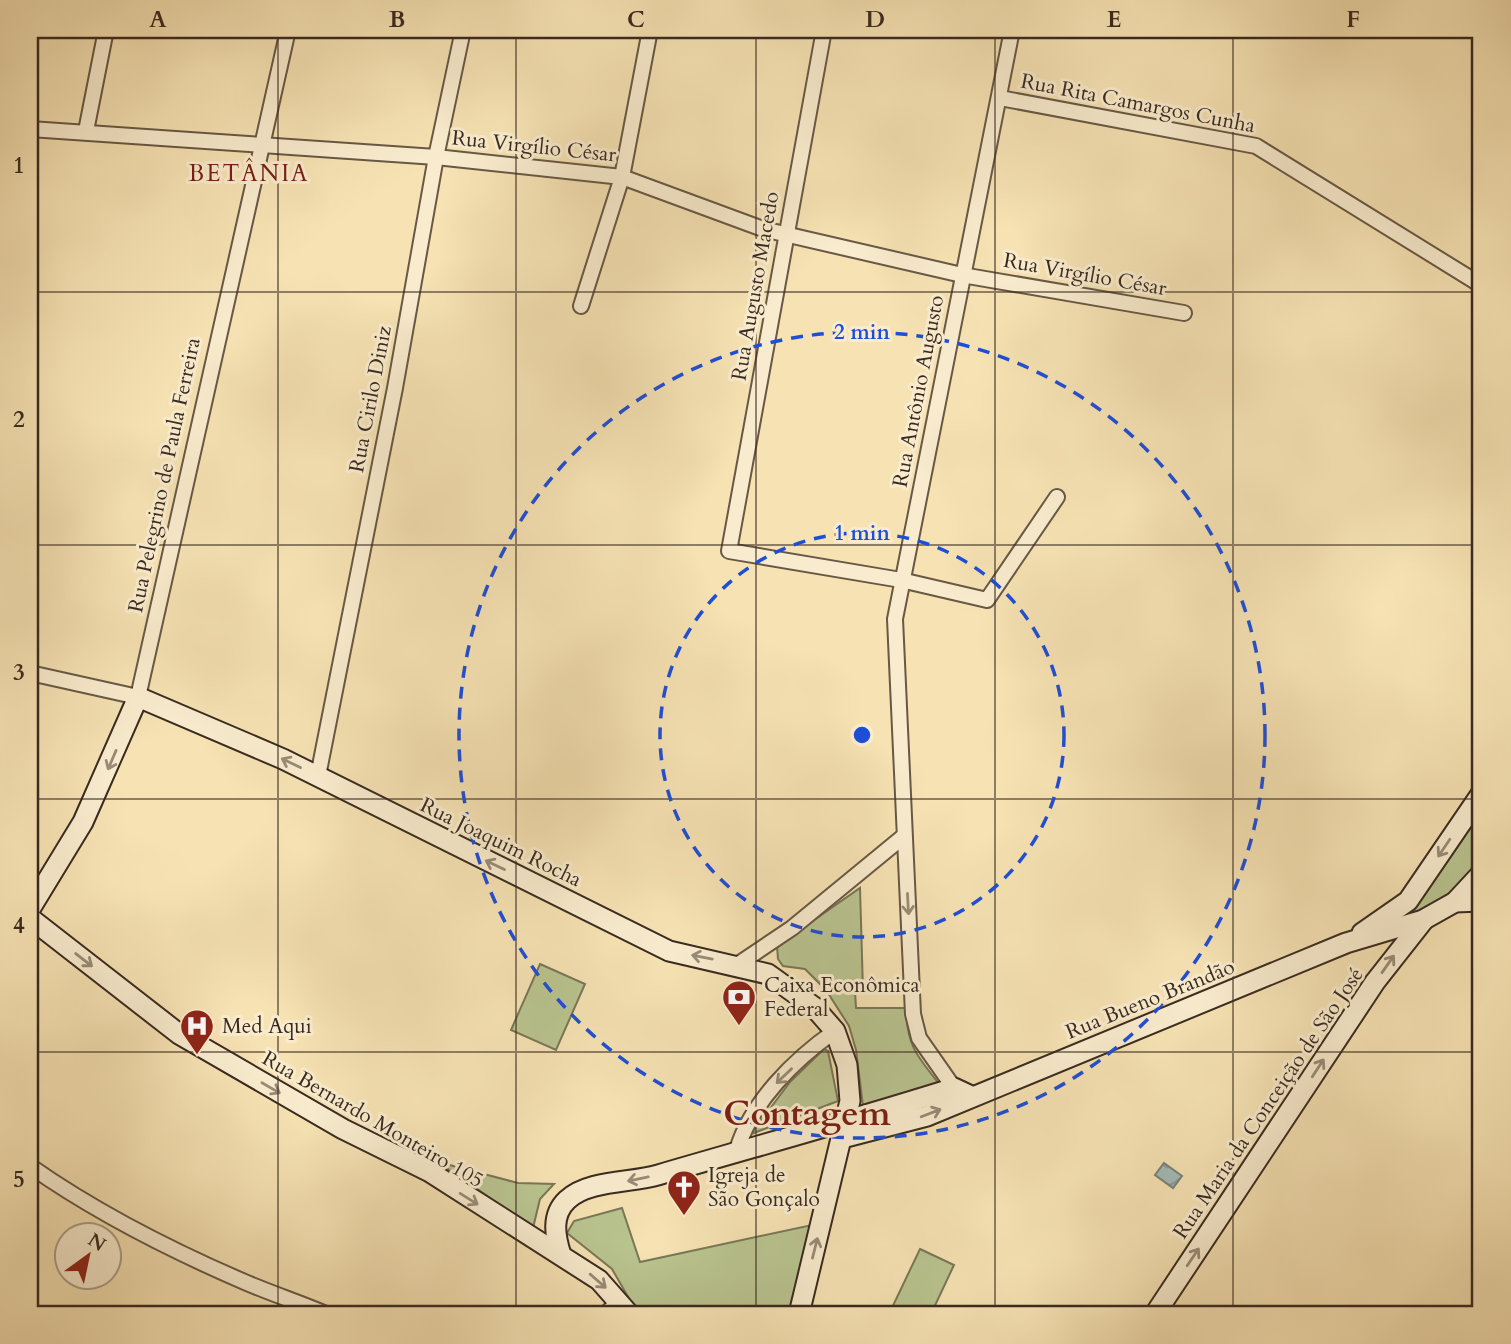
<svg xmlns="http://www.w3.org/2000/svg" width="1511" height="1344" viewBox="0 0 1511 1344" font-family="Cardo,serif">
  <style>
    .park { fill: #b9c48f; stroke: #797758; stroke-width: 2 }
    .water { fill: url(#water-waves); stroke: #78817b; stroke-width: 2 }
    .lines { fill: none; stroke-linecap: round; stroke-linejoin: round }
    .street-casing { stroke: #685845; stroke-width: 18 }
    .secondary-casing { stroke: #392a20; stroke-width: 23 }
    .street { stroke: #f9ecce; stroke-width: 14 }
    .secondary { stroke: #f9ecce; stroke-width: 19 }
    .oneway { stroke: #998b77 }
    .grid { fill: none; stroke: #392a20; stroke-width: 2; stroke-opacity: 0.55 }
    .ring { fill: none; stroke: #1d4ed8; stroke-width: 3.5; stroke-dasharray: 12 9 }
    .labels { text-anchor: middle; stroke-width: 6; stroke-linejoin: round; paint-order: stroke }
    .street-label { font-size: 21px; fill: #392a20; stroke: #f9ecce }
    .poi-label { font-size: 21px; fill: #392a20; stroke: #f9ecce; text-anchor: start }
    .neighbourhood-label { font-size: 23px; letter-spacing: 2px; fill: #7a1f14; stroke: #f9ecce }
    .town-label { font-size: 35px; font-weight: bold; fill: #7a1f14; stroke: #f9ecce }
    .centre { fill: #1d4ed8; stroke: #f9ecce; stroke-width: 3.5 }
    .ring-label { font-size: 21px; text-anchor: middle; font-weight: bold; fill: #1d4ed8; stroke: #f9ecce; stroke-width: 6; stroke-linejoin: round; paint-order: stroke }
    .neatline { fill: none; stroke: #392a20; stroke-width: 2.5 }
    .grid-label { font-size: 23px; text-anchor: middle; font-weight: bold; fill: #392a20 }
  </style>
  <defs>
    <pattern id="water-waves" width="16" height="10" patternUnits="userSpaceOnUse" patternTransform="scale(1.75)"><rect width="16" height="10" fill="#a2bbb8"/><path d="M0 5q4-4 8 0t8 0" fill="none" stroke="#859895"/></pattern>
  </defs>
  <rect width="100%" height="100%" fill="#f6e2b3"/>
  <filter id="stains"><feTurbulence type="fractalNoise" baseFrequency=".00286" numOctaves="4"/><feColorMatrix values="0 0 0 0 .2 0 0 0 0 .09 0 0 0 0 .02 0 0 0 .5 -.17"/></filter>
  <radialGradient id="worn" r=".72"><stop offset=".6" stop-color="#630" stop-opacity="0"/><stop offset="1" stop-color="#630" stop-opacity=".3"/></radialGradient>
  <!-- park -->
  <g class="park">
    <polygon points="1481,812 1481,865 1458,891 1405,921"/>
    <path d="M860,888l3,103h-8l1,17h50c1,39 11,48 35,78l-78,20 -7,-56 -7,-24 -23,-36 -21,-21 -22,-3 -5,-7 -1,-13z"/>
    <polygon points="540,964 585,984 556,1050 511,1030"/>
    <polygon points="824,1049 828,1051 838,1101 751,1134 790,1082"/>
    <polygon points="438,1162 518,1183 554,1184 540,1199 533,1228"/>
    <polygon points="622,1208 640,1262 812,1225 790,1314 638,1314 612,1269 567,1233 574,1221"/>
    <polygon points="920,1249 954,1265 931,1314 889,1314"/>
  </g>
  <!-- water -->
  <polygon class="water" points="1164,1163 1182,1176 1173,1188 1155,1175"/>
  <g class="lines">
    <!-- street casing -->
    <g class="street-casing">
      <g id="street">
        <polyline points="824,30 729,551 901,580 987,600 1057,497"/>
        <polyline points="1000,98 1256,146 1481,285"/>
        <polyline points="30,129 436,157 622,177 763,229 962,275 1184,313"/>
        <polyline points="86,131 106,30"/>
        <polyline points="581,306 622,177 650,30"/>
        <polyline points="30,673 138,697 288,30"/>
        <polyline points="318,776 395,388 436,157 463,30"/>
        <polyline points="737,965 792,928 904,836"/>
        <polyline points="954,1088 919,1038 913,1014 895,619 1012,30"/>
        <path d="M737,1150c14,-48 58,-91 98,-119"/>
        <path d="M30,1166c67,47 140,84 217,117 26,11 53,20 79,31"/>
        <polyline points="605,1314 619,1302"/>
        <polyline points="1479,1314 1481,1311"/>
      </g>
    </g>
    <!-- secondary casing -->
    <g class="secondary-casing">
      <g id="secondary">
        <polyline points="1455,902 1481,901"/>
        <polyline points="30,909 83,822 138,697 283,759 669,951 768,974 814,1007 835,1031 847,1065 850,1101 799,1314"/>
        <polyline points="30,918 179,1034 343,1129 430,1172 599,1280 629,1314"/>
        <polyline points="1362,933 1408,901 1481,794"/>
        <polyline points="842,1138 927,1116 1346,943 1423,920 1455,902 1481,874"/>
        <path d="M561,1255c-6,-19 -10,-40 6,-55 21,-20 64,-17 91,-25 99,-29 198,-56 296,-87l17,8"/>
        <polyline points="1155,1314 1375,982 1423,921"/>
      </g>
    </g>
    <!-- street -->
    <use href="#street" class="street"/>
    <!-- secondary -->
    <use href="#secondary" class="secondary"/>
  </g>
  <!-- one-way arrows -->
  <defs><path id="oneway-shaft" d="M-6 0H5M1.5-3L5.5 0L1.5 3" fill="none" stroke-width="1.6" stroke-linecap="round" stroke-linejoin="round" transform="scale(1.75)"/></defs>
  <g class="oneway">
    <use href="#oneway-shaft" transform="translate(112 760) rotate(113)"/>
    <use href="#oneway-shaft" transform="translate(291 763) rotate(-154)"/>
    <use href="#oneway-shaft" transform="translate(1444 848) rotate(124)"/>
    <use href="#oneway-shaft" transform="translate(495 865) rotate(-154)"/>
    <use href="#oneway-shaft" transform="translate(908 904) rotate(87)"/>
    <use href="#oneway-shaft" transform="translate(702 957) rotate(-169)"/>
    <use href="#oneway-shaft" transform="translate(84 960) rotate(38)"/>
    <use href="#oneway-shaft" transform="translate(1388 964) rotate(-55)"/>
    <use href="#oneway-shaft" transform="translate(1318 1068) rotate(-57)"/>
    <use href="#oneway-shaft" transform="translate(784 1076) rotate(136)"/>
    <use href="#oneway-shaft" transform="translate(271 1088) rotate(30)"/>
    <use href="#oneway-shaft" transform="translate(931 1113) rotate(-21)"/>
    <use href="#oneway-shaft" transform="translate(638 1179) rotate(168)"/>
    <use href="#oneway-shaft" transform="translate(469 1199) rotate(32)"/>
    <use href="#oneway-shaft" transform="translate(815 1248) rotate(-76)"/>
    <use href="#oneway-shaft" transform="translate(1193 1257) rotate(-56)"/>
    <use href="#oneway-shaft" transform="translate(598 1281) rotate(41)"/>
  </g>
  <!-- grid -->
  <path class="grid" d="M278,30v1284M516,30v1284M756,30v1284M995,30v1284M1233,30v1284M30,292h1451M30,545h1451M30,799h1451M30,1052h1451"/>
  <!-- distance rings -->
  <g class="ring">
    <circle cx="862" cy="735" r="202"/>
    <circle cx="862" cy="735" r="403"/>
  </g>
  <!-- icons -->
  <defs>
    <g id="bank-pin" transform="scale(1.75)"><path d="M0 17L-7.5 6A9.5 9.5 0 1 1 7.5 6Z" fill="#8f2418" stroke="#f9ecce"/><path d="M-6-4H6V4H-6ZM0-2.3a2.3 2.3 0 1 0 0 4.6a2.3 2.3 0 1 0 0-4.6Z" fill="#fff"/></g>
    <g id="hospital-pin" transform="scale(1.75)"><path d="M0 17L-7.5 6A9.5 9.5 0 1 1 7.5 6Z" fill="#8f2418" stroke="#f9ecce"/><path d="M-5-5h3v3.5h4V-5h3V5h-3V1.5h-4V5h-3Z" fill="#fff"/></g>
    <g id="church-pin" transform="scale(1.75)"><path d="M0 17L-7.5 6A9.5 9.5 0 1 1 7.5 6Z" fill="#8f2418" stroke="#f9ecce"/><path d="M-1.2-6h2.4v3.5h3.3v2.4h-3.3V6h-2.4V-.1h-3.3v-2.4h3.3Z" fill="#fff"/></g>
  </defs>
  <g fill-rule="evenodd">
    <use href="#bank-pin" x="739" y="997"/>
    <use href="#hospital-pin" x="197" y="1026"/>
    <use href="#church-pin" x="684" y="1187"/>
  </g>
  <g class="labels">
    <!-- street labels -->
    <g class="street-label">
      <text transform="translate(1138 103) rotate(11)" y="7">Rua Rita Camargos Cunha</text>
      <text transform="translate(534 146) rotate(6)" y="7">Rua Virgílio César</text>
      <text transform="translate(1085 274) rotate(10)" y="7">Rua Virgílio César</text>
      <text transform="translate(755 286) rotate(-80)" y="7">Rua Augusto Macedo</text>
      <text transform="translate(918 391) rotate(-79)" y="7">Rua Antônio Augusto</text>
      <text transform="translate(370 399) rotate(-79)" y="7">Rua Cirilo Diniz</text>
      <text transform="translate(164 475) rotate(-78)" y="7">Rua Pelegrino de Paula Ferreira</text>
      <text transform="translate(501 842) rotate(26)" y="7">Rua Joaquim Rocha</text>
      <text transform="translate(1150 999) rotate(-22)" y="7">Rua Bueno Brandão</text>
      <text transform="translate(1268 1103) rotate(-56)" y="7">Rua Maria da Conceição de São José</text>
      <text transform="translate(373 1119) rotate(30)" y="7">Rua Bernardo Monteiro 105</text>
    </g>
    <!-- poi labels -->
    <g class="poi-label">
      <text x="764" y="992">Caixa Econômica<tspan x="764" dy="24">Federal</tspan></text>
      <text x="222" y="1033">Med Aqui</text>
      <text x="708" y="1182">Igreja de<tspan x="708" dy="24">São Gonçalo</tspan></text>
    </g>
    <!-- neighbourhood labels -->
    <g class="neighbourhood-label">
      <text x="249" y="181">BETÂNIA</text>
    </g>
    <!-- town labels -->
    <g class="town-label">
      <text x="807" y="1125">Contagem</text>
    </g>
  </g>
  <circle cx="862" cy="735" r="10" class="centre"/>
  <g class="ring-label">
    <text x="862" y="339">2 min</text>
    <text x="862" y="540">1 min</text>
  </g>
  <!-- margin -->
  <rect width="1511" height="1344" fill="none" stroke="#f6e2b3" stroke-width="77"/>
  <!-- north arrow -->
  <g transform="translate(88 1256) rotate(33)"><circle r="33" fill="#f9ecce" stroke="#ac9e88" stroke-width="2"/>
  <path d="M0-5L12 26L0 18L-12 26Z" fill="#8f2418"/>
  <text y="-10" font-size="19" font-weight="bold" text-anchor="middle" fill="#392a20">N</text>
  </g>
  <rect x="38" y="38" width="1434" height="1268" class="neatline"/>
  <g class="grid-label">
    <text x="158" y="27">A</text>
    <text x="397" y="27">B</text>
    <text x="636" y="27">C</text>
    <text x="875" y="27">D</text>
    <text x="1114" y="27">E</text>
    <text x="1353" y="27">F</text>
    <text x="19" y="173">1</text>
    <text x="19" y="427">2</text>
    <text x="19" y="680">3</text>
    <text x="19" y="933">4</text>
    <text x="19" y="1187">5</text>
  </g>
  <rect width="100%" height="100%" filter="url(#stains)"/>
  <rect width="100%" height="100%" fill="url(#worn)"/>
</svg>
